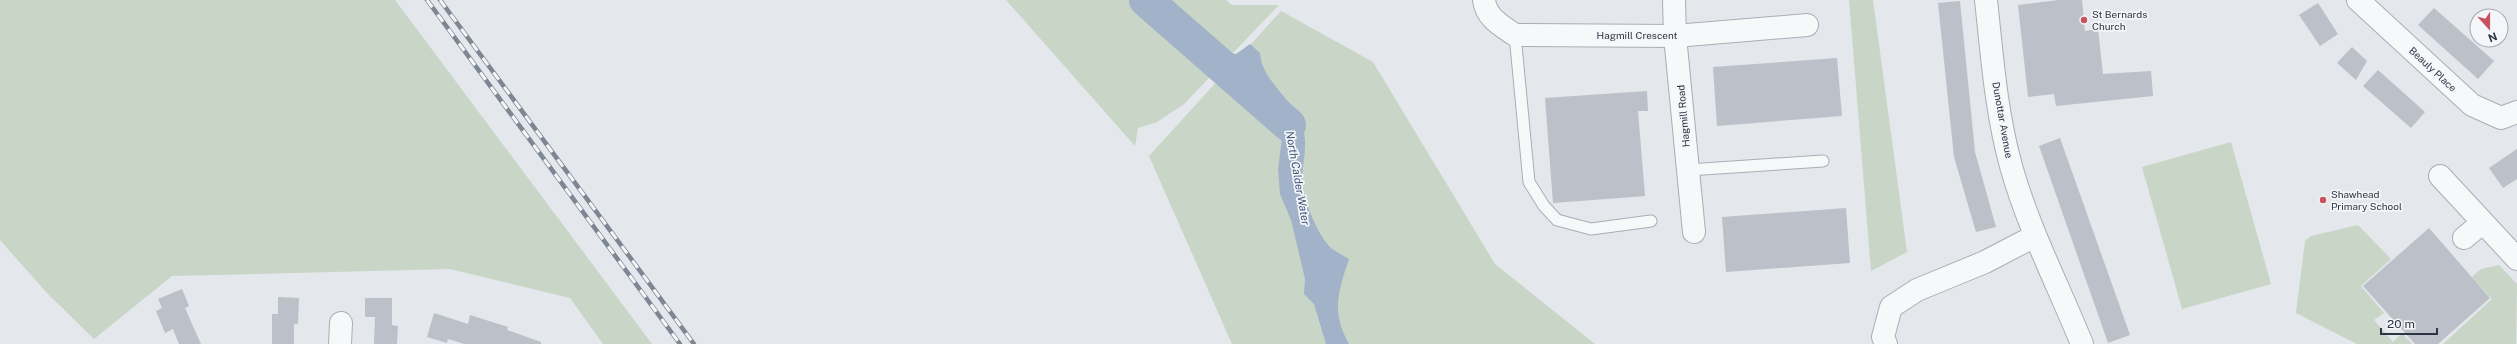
<svg xmlns="http://www.w3.org/2000/svg" width="2517" height="344" viewBox="0 0 2517 344" font-family="'Public Sans',sans-serif">
  <style>
    .green { fill: #c9d5c6 }
    .water { fill: #a2b3c9 }
    .lines { fill: none; stroke-linecap: round; stroke-linejoin: round }
    .river { stroke: #a2b3c9; stroke-width: 34 }
    .building { fill: #bcc0c8 }
    .lane-casing { stroke: #a9aeb5; stroke-width: 13 }
    .street-casing { stroke: #a9aeb5; stroke-width: 24 }
    .lane { stroke: #f7f8fa; stroke-width: 11 }
    .street { stroke: #f7f8fa; stroke-width: 22 }
    .rail-casing { stroke: #7e8694; stroke-width: 4.5 }
    .rail { stroke: #f4f6f9; stroke-width: 3; stroke-dasharray: 9; stroke-linecap: butt }
    .poi-dot { fill: #c8515e; stroke: #f4f6f9; stroke-width: 1.5 }
    .labels { text-anchor: middle; stroke-width: 3.5; stroke-linejoin: round; paint-order: stroke }
    .poi-label { font-size: 10px; fill: #2d3443; stroke: #f4f6f9; text-anchor: start }
    .street-label { font-size: 10px; fill: #2d3443; stroke: #f4f6f9 }
    .water-label { font-size: 11px; font-style: italic; fill: #385175; stroke: #f4f6f9 }
  </style>
  <rect width="100%" height="100%" fill="#e4e7eb"/>
  <!-- green -->
  <g class="green">
    <polygon points="0,0 395,0 652,344 603,344 570,298 450,269 172,276 94,339 47,293 0,240"/>
    <polygon points="1006,0 1226,0 1232,5 1279,5 1184,104 1157,122 1138,128 1135,146"/>
    <polygon points="1849,0 1873,0 1907,252 1871,271"/>
    <polygon points="1281,11 1373,62 1495,264 1595,344 1232,344 1149,156"/>
    <polygon points="2231,142 2271,284 2182,309 2142,167"/>
    <polygon points="2358,225 2391,259 2361,286 2384,313 2374,320 2393,342 2402,333 2412,344 2357,344 2296,313 2305,241 2311,236"/>
    <polygon points="2499,265 2517,284 2516,344 2443,344 2492,299 2472,277 2481,269"/>
  </g>
  <!-- water -->
  <path class="water" d="M1132,0h21l63,50 20,4 14,-10 10,9c2,28 31,44 41,70 8,18 2,36 1,55 0,18 15,57 29,70 5,4 13,8 18,11 -11,33 -18,53 0,85h-23l-12,-40 -10,-10 1,-15 -14,-59 -11,-26 -2,-25 4,-31 -19,-26 -16,-34 -7,-10 -45,-10z"/>
  <g class="lines">
    <!-- river -->
    <polyline class="river" points="1146,0 1289,125"/>
  </g>
  <!-- building -->
  <g class="building">
    <polygon points="2059,0 2082,0 2085,31 2098,29 2103,74 2151,71 2153,96 2056,106 2054,94 2028,97 2018,5"/>
    <polygon points="1960,1 1975,152 1996,227 1976,232 1954,157 1938,3"/>
    <polygon points="2318,3 2338,34 2320,46 2299,15"/>
    <polygon points="2434,8 2494,61 2478,79 2418,25"/>
    <polygon points="2352,47 2367,61 2356,80 2337,63"/>
    <polygon points="1837,58 1842,116 1717,126 1713,67"/>
    <polygon points="2378,70 2425,112 2411,128 2363,86"/>
    <polygon points="1647,91 1648,111 1638,111 1645,196 1553,203 1545,98"/>
    <polygon points="2060,138 2130,335 2108,343 2039,146"/>
    <polygon points="2517,149 2517,179 2503,188 2489,168"/>
    <polygon points="1846,208 1850,263 1726,272 1722,217"/>
    <polygon points="2429,228 2490,298 2438,344 2415,344 2363,286"/>
    <polygon points="182,289 189,306 185,308 201,344 179,344 173,329 165,333 156,311 162,308 158,299"/>
    <polygon points="278,297 299,298 298,324 294,324 294,344 272,344 272,314 278,314"/>
    <polygon points="365,298 392,298 392,325 398,326 397,344 374,344 375,317 365,317"/>
    <polygon points="434,313 468,324 470,315 508,327 507,330 541,342 541,344 464,344 448,339 447,343 427,337"/>
  </g>
  <g class="lines">
    <!-- lane casing -->
    <g class="lane-casing">
      <g id="lane">
        <polyline points="1515,35 1529,182 1544,206 1557,220 1591,229 1651,221"/>
        <polyline points="1688,170 1823,161"/>
      </g>
    </g>
    <!-- street casing -->
    <g class="street-casing">
      <g id="street">
        <path d="M1484,0c2,18 18,26 31,35l160,1 132,-11"/>
        <polyline points="1674,0 1675,36 1694,232"/>
        <path d="M1986,0c6,55 10,112 25,166 17,61 47,119 71,178"/>
        <polyline points="2358,0 2472,105 2501,118 2517,112"/>
        <polyline points="2440,176 2517,259"/>
        <polyline points="2464,238 2482,223"/>
        <polyline points="340,344 341,323"/>
        <polyline points="1886,344 1883,337 1891,307 1917,290 1985,262 2035,236"/>
      </g>
    </g>
    <!-- lane -->
    <use href="#lane" class="lane"/>
    <!-- street -->
    <use href="#street" class="street"/>
    <!-- rail casing -->
    <g class="rail-casing">
      <g id="rail">
        <polyline points="427,0 680,344"/>
        <polyline points="440,0 694,344"/>
      </g>
    </g>
    <!-- rail -->
    <use href="#rail" class="rail"/>
  </g>
  <!-- markers -->
  <g class="poi-dot">
    <circle cx="2084" cy="20" r="4"/>
    <circle cx="2323" cy="200" r="4"/>
  </g>
  <g class="labels">
    <!-- poi labels -->
    <g class="poi-label">
      <text x="2092" y="18">St Bernards<tspan x="2092" dy="12">Church</tspan></text>
      <text x="2331" y="198">Shawhead<tspan x="2331" dy="12">Primary School</tspan></text>
    </g>
    <!-- street labels -->
    <g class="street-label">
      <text x="1637" y="39">Hagmill Crescent</text>
      <text transform="translate(2433 69) rotate(43)" y="4">Beauly Place</text>
      <text transform="translate(1683 116) rotate(-95)" y="4">Hagmill Road</text>
      <text transform="translate(2003 120) rotate(80)" y="4">Dunottar Avenue</text>
    </g>
    <!-- water labels -->
    <g class="water-label">
      <text transform="translate(1298 178) rotate(80)" y="4">North Calder Water</text>
    </g>
  </g>
  <!-- north arrow -->
  <g transform="translate(2489 28) rotate(159)"><circle r="19" fill="#f4f6f9" stroke="#a4a8b0"/>
  <path d="M0-3L7 15L0 10L-7 15Z" fill="#c8515e"/>
  <text y="-6" font-size="11" font-weight="bold" text-anchor="middle" fill="#2d3443">N</text>
  </g>
  <!-- scale -->
  <path d="M2381 328v6h56v-6" fill="none" stroke="#2d3443" stroke-width="2"/>
  <text x="2387" y="328" font-size="12" fill="#2d3443" stroke="#f4f6f9" stroke-width="3" paint-order="stroke">20 m</text>
</svg>
